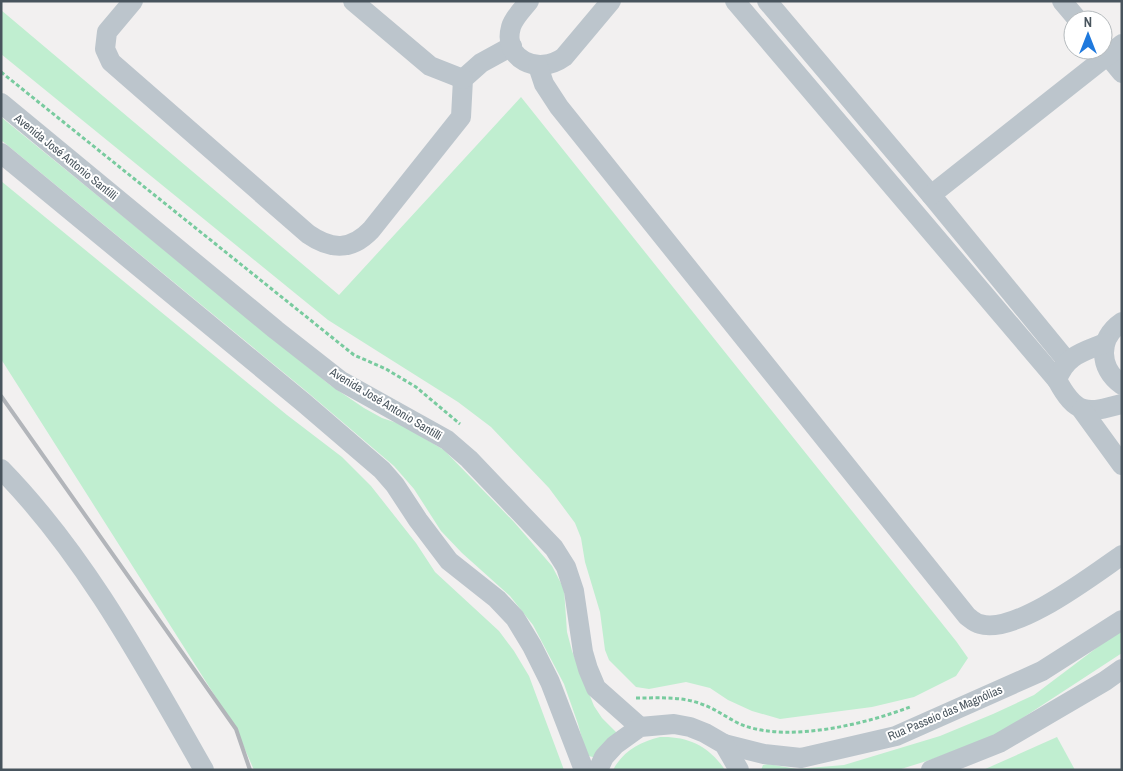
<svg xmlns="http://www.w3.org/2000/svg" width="1123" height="771" viewBox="0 0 1123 771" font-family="'Archivo Narrow',sans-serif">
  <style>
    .green { fill: #c0eed0 }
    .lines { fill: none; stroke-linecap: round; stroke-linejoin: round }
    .path { stroke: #79cb9f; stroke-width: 3; stroke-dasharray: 4 2.5; stroke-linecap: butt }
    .minor { stroke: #bcc5cc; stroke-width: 20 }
    .rail { stroke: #b2b5ba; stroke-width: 4 }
    .labels { text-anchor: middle; stroke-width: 4; stroke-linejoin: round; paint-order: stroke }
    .street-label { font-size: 12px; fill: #48545d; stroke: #fff }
  </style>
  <rect width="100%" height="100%" fill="#f2f0f0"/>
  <!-- green -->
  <g class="green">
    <polygon points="1,10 339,295 521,97 956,641 968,658 956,676 914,697 872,707 780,719 752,711 728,700 710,688 686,682 649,689 636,687 609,660 605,650 600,612 585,562 581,538 575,523 549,488 491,427 458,402 328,320 1,54"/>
    <polygon points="1,117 330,385 364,408 382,418 400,424 444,450 514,522 552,566 564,589 567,632 572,651 594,706 602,718 617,733 596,758 589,756 585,749 578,724 564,684 533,625 510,596 462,553 441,531 414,489 394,466 306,391 1,140"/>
    <polygon points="1,181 287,415 342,457 371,486 416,543 435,572 499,631 514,651 529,676 564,770 254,770 236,729 1,359"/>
    <polygon points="1122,631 1122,653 998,734 933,759 898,770 761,770 763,765 768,764 797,769 844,765 940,736 993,714 1034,695 1111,637"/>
    <path d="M660,737c28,-1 49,9 65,33h-112c10,-19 27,-28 47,-33z"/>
    <polygon points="1057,737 1075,770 983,770"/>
  </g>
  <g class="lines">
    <!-- path -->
    <g class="path">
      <polyline points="1,72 354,355 386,369 416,387 460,424"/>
      <path d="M636,698c23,0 47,-2 68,7 14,5 27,16 41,21 47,16 120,-2 165,-19"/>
    </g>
    <!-- minor -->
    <g class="minor">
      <path d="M133,1l-26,31 -2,17 6,13 197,172c23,16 43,17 63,-4l90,-113 2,-38 18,-16 31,-17"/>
      <polyline points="353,1 430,66 463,79"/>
      <path d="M529,1c-6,8 -15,16 -18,26 -9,32 27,49 53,30l47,-56"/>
      <polyline points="735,1 1057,380"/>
      <polyline points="767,1 931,195 1067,361"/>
      <polyline points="1062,1 1078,20"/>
      <polyline points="1103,50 1122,73"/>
      <path d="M538,66l6,18 15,23 408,509c4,3 8,7 13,8 35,11 113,-49 142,-69"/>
      <polyline points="1,103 276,330 341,381 447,440 469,459 554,548 566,567 574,591 583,652 588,669 596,688 640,727"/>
      <polyline points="1,153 304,403 382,470 395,485 418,520 449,561 497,599 515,618 532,646 550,682 584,770"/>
      <polyline points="931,195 1122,44"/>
      <path d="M1122,322c-25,17 -23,46 0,63"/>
      <path d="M1105,343c-22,9 -39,12 -48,37 19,35 29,34 65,24"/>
      <polyline points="1082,410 1122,465"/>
      <path d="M1,469c85,87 143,196 203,301"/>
      <polyline points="724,744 764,754 801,758 896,736 1042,671 1122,620"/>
      <polyline points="598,770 604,757 615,745 640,727 674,724 690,727 705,733 724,744 739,770"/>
      <polyline points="931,770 999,743 1105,681 1122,669"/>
    </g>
    <!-- rail -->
    <polyline class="rail" points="1,396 236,729 250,770"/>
  </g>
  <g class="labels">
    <!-- street labels -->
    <g class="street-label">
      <text transform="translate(66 157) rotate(39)" y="4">Avenida José Antonio Santilli</text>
      <text transform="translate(386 404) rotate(31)" y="4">Avenida José Antonio Santilli</text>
      <text transform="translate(945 713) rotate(-23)" y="4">Rua Passeio das Magnólias</text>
    </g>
  </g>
  <!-- border -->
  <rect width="1123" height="771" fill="none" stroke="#48545d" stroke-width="5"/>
  <!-- north arrow -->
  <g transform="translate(1088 35)"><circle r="24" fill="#ffffff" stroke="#b6bbbe"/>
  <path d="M0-4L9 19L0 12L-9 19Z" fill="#1f79dd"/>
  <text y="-8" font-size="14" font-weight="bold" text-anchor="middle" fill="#48545d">N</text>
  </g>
</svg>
